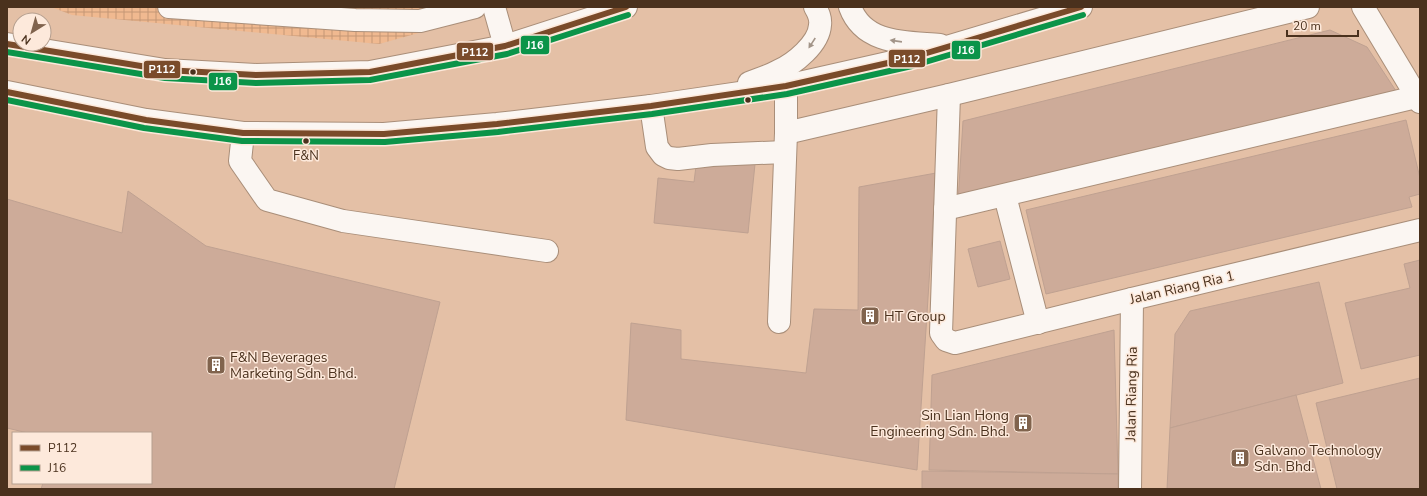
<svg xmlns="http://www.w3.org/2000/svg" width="1427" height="496" viewBox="0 0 1427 496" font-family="'Nunito Sans',sans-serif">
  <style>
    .industrial { fill: url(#industrial-grid) }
    .building { fill: #cdab99; stroke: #bfa191 }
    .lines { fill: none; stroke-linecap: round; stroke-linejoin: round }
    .minor-casing { stroke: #a98e79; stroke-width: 24 }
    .major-casing { stroke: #a98e79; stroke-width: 24 }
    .minor { stroke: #fbf6f2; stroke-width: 22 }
    .major { stroke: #fbf6f2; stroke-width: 22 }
    .bus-1-casing { stroke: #fde9db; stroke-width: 9 }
    .bus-2-casing { stroke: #fde9db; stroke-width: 9 }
    .bus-1 { stroke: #7a4b2a; stroke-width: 6 }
    .bus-2 { stroke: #0b9449; stroke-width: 6 }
    .oneway { fill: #a29488 }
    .bus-dot { fill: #4a311d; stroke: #fde9db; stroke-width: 1.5 }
    .labels { text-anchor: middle; stroke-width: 3; stroke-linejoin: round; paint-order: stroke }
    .bus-label { font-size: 13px; fill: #4a311d; stroke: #fde9db }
    .street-label { font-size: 14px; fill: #4a311d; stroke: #fde9db }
    .poi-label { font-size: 14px; fill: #4a311d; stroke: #fde9db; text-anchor: start }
    .line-badge { stroke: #fde9db; stroke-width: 1.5 }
    .badge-label { font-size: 11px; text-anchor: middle; font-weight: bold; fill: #fff }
  </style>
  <defs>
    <pattern id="industrial-grid" width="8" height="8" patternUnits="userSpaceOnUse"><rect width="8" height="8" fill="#f0b990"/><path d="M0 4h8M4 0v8" fill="none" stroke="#c49775"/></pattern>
  </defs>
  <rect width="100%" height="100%" fill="#e4c0a6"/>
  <!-- industrial -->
  <polygon class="industrial" points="51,7 513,7 379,44 72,15"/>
  <!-- building -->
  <g class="building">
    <polygon points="1330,30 1367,47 1396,91 958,202 963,121"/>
    <polygon points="1406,120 1420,178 1420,194 1409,197 1412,207 1046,294 1026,210"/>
    <polygon points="697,158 755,164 748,233 654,223 658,178 694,182"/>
    <polygon points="936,173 917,470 626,420 631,323 681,330 681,359 806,373 814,309 858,310 859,187"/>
    <polygon points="128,191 206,246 440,302 394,489 41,489 43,483 151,483 151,433 28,433 7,428 7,199 122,233"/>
    <polygon points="1000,241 1010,279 978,287 968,249"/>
    <polygon points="1420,260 1420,355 1361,369 1345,303 1410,288 1404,264"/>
    <polygon points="1319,282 1343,383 1170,428 1175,334 1190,311"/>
    <polygon points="1114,330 1118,474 929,470 932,375"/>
    <polygon points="1420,378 1420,489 1337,489 1316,403"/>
    <polygon points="1296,395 1321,489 1167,489 1170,428"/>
    <polygon points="922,471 1118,474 1118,489 922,489"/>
  </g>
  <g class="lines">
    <!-- minor casing -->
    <g class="minor-casing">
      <g id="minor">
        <polyline points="169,7 355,20 420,21 475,7"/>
        <polyline points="494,7 505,46"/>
        <polyline points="1363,7 1420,102"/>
        <polyline points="949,95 941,333 946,340 955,343 1132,299 1420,230"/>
        <polyline points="651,106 657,147 663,155 669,158 678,159 712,155 785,152"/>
        <polyline points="243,133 240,161 267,200 343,221 547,251"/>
        <polyline points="786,133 949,95 1308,7"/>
        <polyline points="1005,196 1038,323"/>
        <polyline points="945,209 1416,97"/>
        <polyline points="779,322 786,133 786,86"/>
        <polyline points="1130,489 1132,299"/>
      </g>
    </g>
    <!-- major casing -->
    <g class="major-casing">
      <g id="major">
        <path d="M850,7c14,38 56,35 90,38"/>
        <polyline points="7,44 165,70 256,75 370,72 505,46 626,7"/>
        <path d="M749,83c10,-4 20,-7 29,-12 16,-7 41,-27 42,-46 1,-6 -2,-13 -5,-18"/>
        <polyline points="7,92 146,120 243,133 384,134 497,124 651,106 786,86 910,58 1081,7"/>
      </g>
    </g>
    <!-- minor -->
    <use href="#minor" class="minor"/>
    <!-- major -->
    <use href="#major" class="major"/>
    <!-- bus-1 casing -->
    <g class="bus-1-casing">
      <g id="bus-1">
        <polyline points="7,44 165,70 256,75 370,72 505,46 626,7"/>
        <polyline points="7,92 146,120 243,133 384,134 497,124 651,106 786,86 910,58 1081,7"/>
      </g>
    </g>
    <!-- bus-2 casing -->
    <g class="bus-2-casing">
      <g id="bus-2">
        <polyline points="7,52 165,78 256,83 370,80 507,54 628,15"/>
        <polyline points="7,100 144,128 242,141 385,142 498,132 652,114 787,94 912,66 1083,15"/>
      </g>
    </g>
    <!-- bus-1 -->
    <use href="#bus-1" class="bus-1"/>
    <!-- bus-2 -->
    <use href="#bus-2" class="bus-2"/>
  </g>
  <!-- one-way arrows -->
  <defs><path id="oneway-solid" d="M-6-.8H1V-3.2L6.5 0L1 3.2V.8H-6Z"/></defs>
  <g class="oneway">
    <use href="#oneway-solid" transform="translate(896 41) rotate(-172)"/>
    <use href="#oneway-solid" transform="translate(812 43) rotate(123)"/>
  </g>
  <!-- icons -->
  <defs>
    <g id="building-square" transform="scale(1)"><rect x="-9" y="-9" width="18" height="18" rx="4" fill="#80634d" stroke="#fde9db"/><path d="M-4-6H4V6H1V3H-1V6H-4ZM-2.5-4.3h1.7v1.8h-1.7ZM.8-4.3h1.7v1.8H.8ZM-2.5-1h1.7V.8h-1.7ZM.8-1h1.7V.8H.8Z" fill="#fff"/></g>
  </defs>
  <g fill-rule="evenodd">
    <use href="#building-square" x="870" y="316"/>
    <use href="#building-square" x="216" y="365"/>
    <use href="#building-square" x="1023" y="423"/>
    <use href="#building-square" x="1240" y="458"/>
  </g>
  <!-- markers -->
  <g class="bus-dot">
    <circle cx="193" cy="72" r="3.5"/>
    <circle cx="748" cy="100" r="3.5"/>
    <circle cx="306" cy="141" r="3.5"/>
  </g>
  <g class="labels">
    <!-- bus labels -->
    <g class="bus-label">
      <text x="306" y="160">F&amp;N</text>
    </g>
    <!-- street labels -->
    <g class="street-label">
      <text transform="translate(1182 287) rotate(-13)" y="5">Jalan Riang Ria 1</text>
      <text transform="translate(1131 394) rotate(-89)" y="5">Jalan Riang Ria</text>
    </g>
    <!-- poi labels -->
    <g class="poi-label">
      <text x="884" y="321">HT Group</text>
      <text x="230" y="362">F&amp;N Beverages<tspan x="230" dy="16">Marketing Sdn. Bhd.</tspan></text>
      <text x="1009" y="420" text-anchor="end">Sin Lian Hong<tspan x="1009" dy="16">Engineering Sdn. Bhd.</tspan></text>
      <text x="1254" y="455">Galvano Technology<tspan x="1254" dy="16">Sdn. Bhd.</tspan></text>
    </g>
  </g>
  <g class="line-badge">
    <rect x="520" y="35" width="30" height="20" rx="4" fill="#0b9449"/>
    <rect x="951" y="40" width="30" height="20" rx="4" fill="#0b9449"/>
    <rect x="456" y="42" width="38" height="19" rx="4" fill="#7a4b2a"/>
    <rect x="888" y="49" width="38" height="19" rx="4" fill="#7a4b2a"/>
    <rect x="143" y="60" width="38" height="19" rx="4" fill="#7a4b2a"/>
    <rect x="208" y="72" width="30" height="19" rx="4" fill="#0b9449"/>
  </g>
  <g class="badge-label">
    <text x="535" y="49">J16</text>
    <text x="966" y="54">J16</text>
    <text x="475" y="56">P112</text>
    <text x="907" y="63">P112</text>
    <text x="162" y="73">P112</text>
    <text x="223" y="85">J16</text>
  </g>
  <!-- border -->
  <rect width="1427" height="496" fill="none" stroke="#4a311d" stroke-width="16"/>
  <!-- legend -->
  <rect x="12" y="432" width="140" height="52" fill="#fde9db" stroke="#b59f8f"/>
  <rect x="20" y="445" width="20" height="6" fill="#7a4b2a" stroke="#b59f8f"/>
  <text x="48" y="452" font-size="12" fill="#4a311d">P112</text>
  <rect x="20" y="465" width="20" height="6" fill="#0b9449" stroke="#b59f8f"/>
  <text x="48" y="472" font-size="12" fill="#4a311d">J16</text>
  <!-- north arrow -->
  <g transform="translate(32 32) rotate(217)"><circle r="19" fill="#fde9db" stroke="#b59f8f"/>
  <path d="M0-3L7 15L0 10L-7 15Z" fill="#80634d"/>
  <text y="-6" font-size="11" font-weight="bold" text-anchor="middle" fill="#4a311d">N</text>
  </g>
  <!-- scale -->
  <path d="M1287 30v6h71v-6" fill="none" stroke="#4a311d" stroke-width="2"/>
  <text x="1293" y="30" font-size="12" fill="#4a311d" stroke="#fde9db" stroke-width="3" paint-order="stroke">20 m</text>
</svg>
